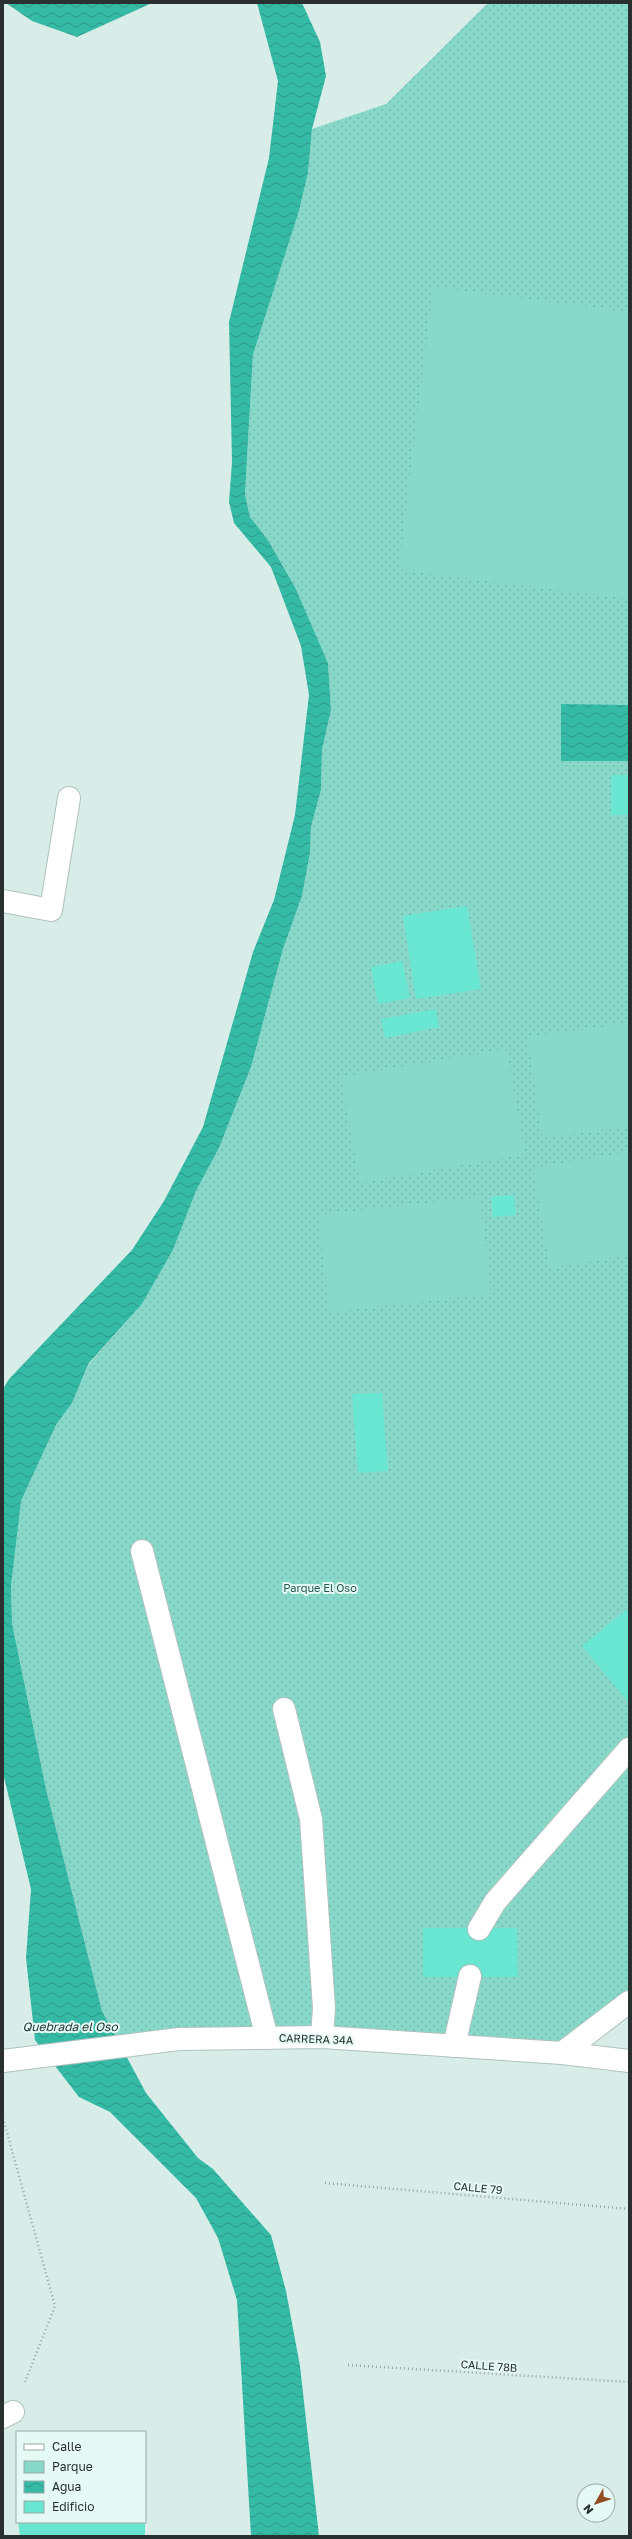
<svg xmlns="http://www.w3.org/2000/svg" width="632" height="2539" viewBox="0 0 632 2539" font-family="'Golos Text',sans-serif">
  <style>
    .green { fill: url(#green-dots) }
    .pitch { fill: #88d8c9 }
    .water { fill: url(#water-waves) }
    .building { fill: #69e6d1 }
    .lines { fill: none; stroke-linecap: round; stroke-linejoin: round }
    .lane-casing { stroke: #afc2be; stroke-width: 24 }
    .street-casing { stroke: #afc2be; stroke-width: 24 }
    .secondary-casing { stroke: #afc2be; stroke-width: 24 }
    .path { stroke: #96a6a3; stroke-width: 2.5; stroke-dasharray: 1 3; stroke-linecap: butt }
    .lane { stroke: #fff; stroke-width: 22 }
    .street { stroke: #fff; stroke-width: 22 }
    .secondary { stroke: #fff; stroke-width: 22 }
    .labels { text-anchor: middle; stroke-width: 4; stroke-linejoin: round; paint-order: stroke }
    .park-label { font-size: 11px; fill: #23584f; stroke: #e5faf5 }
    .street-label { font-size: 11px; fill: #29302f; stroke: #e5faf5 }
    .water-label { font-size: 12px; font-style: italic; fill: #1d332f; stroke: #e5faf5 }
  </style>
  <defs>
    <pattern id="green-dots" width="8" height="8" patternUnits="userSpaceOnUse"><rect width="8" height="8" fill="#88d8c9"/><path d="M2 2h.1M6 6h.1" fill="none" stroke="#75baad" stroke-width="1.8" stroke-linecap="round"/></pattern>
    <pattern id="water-waves" width="16" height="10" patternUnits="userSpaceOnUse"><rect width="16" height="10" fill="#35baa6"/><path d="M0 5q4-4 8 0t8 0" fill="none" stroke="#2d9888"/></pattern>
  </defs>
  <rect width="100%" height="100%" fill="#d8ede8"/>
  <!-- green -->
  <polygon class="green" points="488,3 629,3 629,2002 562,2053 351,2040 121,2047 102,2011 46,1789 12,1623 11,1585 14,1543 21,1501 56,1425 72,1403 89,1364 142,1304 173,1250 196,1191 219,1148 251,1067 283,949 302,896 310,853 311,827 321,790 322,750 331,710 328,663 296,589 268,540 250,517 245,494 253,353 299,211 308,173 312,129 386,104"/>
  <!-- pitch -->
  <g class="pitch">
    <polygon points="433,287 629,312 629,599 399,570"/>
    <polygon points="629,1023 629,1127 542,1138 528,1037"/>
    <polygon points="506,1049 525,1154 360,1183 341,1077"/>
    <polygon points="629,1152 629,1255 550,1268 533,1168"/>
    <polygon points="480,1197 491,1294 330,1312 318,1215"/>
  </g>
  <!-- water -->
  <g class="water">
    <polygon points="6,3 152,3 77,37 32,21"/>
    <polygon points="257,3 302,3 320,42 326,76 312,129 308,173 299,211 253,354 245,494 250,517 268,540 296,589 328,663 331,710 322,750 321,790 311,827 310,853 302,896 283,949 251,1067 219,1148 196,1191 173,1250 142,1304 89,1363 72,1403 56,1425 21,1501 11,1585 12,1623 46,1789 102,2011 146,2093 198,2158 213,2169 271,2235 286,2291 300,2366 319,2536 251,2536 237,2300 218,2238 196,2198 110,2112 79,2097 35,2040 26,1958 31,1889 3,1773 3,1389 9,1379 132,1250 164,1201 203,1127 253,952 274,900 295,815 309,695 301,646 271,567 234,523 229,502 232,462 229,322 269,158 278,81"/>
    <polygon points="561,704 629,705 629,761 561,761"/>
  </g>
  <!-- building -->
  <g class="building">
    <rect x="611" y="775" width="18" height="40"/>
    <polygon points="467,906 481,989 416,999 403,916"/>
    <polygon points="402,961 410,998 378,1004 371,967"/>
    <polygon points="436,1009 439,1027 385,1038 381,1019"/>
    <polygon points="514,1195 516,1215 493,1217 491,1197"/>
    <polygon points="382,1393 388,1471 358,1473 352,1394"/>
    <polygon points="626,1610 629,1614 629,1703 582,1646"/>
    <polygon points="423,1928 517,1928 518,1977 423,1977"/>
    <polygon points="18,2522 145,2522 145,2536 20,2536"/>
  </g>
  <g class="lines">
    <!-- lane casing -->
    <g class="lane-casing">
      <g id="lane">
        <polyline points="142,1551 267,2038"/>
        <polyline points="284,1709 311,1819 324,2008 322,2037"/>
        <polyline points="479,1929 495,1902 629,1749"/>
        <polyline points="454,2046 470,1976"/>
      </g>
    </g>
    <!-- street casing -->
    <g class="street-casing">
      <g id="street">
        <polyline points="3,901 51,910 69,798"/>
        <polyline points="562,2053 629,2002"/>
        <polyline points="3,2417 13,2412"/>
      </g>
    </g>
    <!-- secondary casing -->
    <g class="secondary-casing">
      <polyline id="secondary" points="3,2061 179,2039 322,2037 562,2053 629,2061"/>
    </g>
    <!-- path -->
    <g class="path">
      <polyline points="3,2118 55,2306 25,2382"/>
      <polyline points="325,2183 629,2209"/>
      <polyline points="348,2365 629,2382"/>
    </g>
    <!-- lane -->
    <use href="#lane" class="lane"/>
    <!-- street -->
    <use href="#street" class="street"/>
    <!-- secondary -->
    <use href="#secondary" class="secondary"/>
  </g>
  <g class="labels">
    <!-- park labels -->
    <g class="park-label">
      <text x="320" y="1592">Parque El Oso</text>
    </g>
    <!-- street labels -->
    <g class="street-label">
      <text transform="translate(316 2039) rotate(2)" y="4">CARRERA 34A</text>
      <text transform="translate(478 2188) rotate(5)" y="4">CALLE 79</text>
      <text transform="translate(489 2366) rotate(4)" y="4">CALLE 78B</text>
    </g>
    <!-- water labels -->
    <g class="water-label">
      <text x="70" y="2031">Quebrada el Oso</text>
    </g>
  </g>
  <!-- border -->
  <rect width="632" height="2539" fill="none" stroke="#29302f" stroke-width="8"/>
  <!-- legend -->
  <rect x="16" y="2431" width="130" height="92" fill="#e5faf5" stroke="#9aa9a6"/>
  <rect x="24" y="2444" width="20" height="6" fill="#ffffff" stroke="#9aa9a6"/>
  <text x="52" y="2451" font-size="12" fill="#29302f">Calle</text>
  <rect x="24" y="2461" width="20" height="12" fill="#88d8c9" stroke="#9aa9a6"/>
  <text x="52" y="2471" font-size="12" fill="#29302f">Parque</text>
  <rect x="24" y="2481" width="20" height="12" fill="url(#water-waves)" stroke="#9aa9a6"/>
  <text x="52" y="2491" font-size="12" fill="#29302f">Agua</text>
  <rect x="24" y="2501" width="20" height="12" fill="#69e6d1" stroke="#9aa9a6"/>
  <text x="52" y="2511" font-size="12" fill="#29302f">Edificio</text>
  <!-- north arrow -->
  <g transform="translate(596 2503) rotate(231)"><circle r="19" fill="#e5faf5" stroke="#9aa9a6"/>
  <path d="M0-3L7 15L0 10L-7 15Z" fill="#944e26"/>
  <text y="-6" font-size="11" font-weight="bold" text-anchor="middle" fill="#29302f">N</text>
  </g>
</svg>
